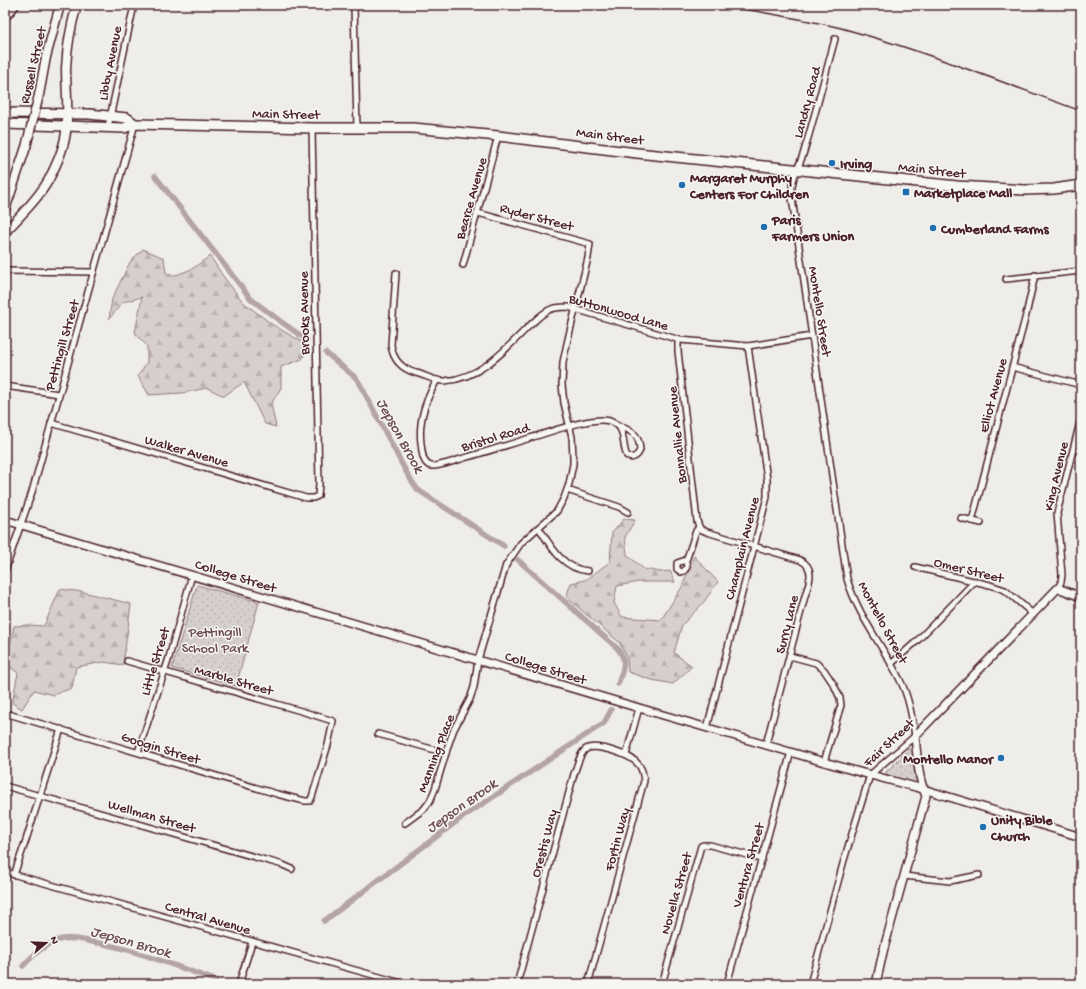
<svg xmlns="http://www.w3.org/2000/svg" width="1086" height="989" viewBox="0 0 1086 989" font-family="'Gochi Hand',sans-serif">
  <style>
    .grass { fill: url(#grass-dots); stroke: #90777c }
    .forest { fill: url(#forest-firs); stroke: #90777c }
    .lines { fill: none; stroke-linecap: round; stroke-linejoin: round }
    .canal { stroke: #b4a4a5; stroke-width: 5.5 }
    .street-casing { stroke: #4a1f2b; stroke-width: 8 }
    .secondary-casing { stroke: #4a1f2b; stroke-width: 10 }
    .primary-casing { stroke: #4a1f2b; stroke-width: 11 }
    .highway-casing { stroke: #4a1f2b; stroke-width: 12 }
    .street { stroke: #f6f6f2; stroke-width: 5 }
    .secondary { stroke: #f6f6f2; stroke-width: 7 }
    .primary { stroke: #f6f6f2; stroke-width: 8 }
    .highway { stroke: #f6f6f2; stroke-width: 9 }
    .rail { stroke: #4a1f2b; stroke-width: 1.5 }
    .primary-bridge-casing { stroke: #4a1f2b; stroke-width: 11; stroke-linecap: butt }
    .primary-bridge { stroke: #f6f6f2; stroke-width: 8 }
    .poi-dot { fill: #1f6fb2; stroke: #f6f6f2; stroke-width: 1.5 }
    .labels { text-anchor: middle; stroke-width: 3; stroke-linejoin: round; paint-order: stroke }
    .street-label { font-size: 14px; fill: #4a1f2b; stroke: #f6f6f2 }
    .poi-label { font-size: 14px; font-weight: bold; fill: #4a1f2b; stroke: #f6f6f2; text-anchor: start }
    .park-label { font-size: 14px; fill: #6d4b54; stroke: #f6f6f2 }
    .water-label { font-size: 15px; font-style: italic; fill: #6f4e56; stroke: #f6f6f2 }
  </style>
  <defs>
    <pattern id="grass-dots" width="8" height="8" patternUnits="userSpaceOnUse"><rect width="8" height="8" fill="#d7cfce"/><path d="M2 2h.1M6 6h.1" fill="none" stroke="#bab1b1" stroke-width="1.8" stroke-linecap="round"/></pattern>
    <pattern id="forest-firs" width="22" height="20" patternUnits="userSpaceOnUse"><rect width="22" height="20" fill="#d7cfce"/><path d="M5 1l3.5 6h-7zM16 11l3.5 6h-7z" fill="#bab1b1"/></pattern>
  </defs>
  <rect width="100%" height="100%" fill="#efedea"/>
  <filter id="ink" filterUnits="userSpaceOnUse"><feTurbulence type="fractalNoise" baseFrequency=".025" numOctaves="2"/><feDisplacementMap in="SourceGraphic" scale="8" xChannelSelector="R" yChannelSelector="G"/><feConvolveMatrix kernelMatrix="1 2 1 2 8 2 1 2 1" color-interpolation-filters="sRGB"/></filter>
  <g filter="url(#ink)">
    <!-- grass -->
    <g class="grass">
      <polygon points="197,585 259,602 236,686 172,668"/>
      <polygon points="910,748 913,749 917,778 917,781 915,783 887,775 886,772"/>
    </g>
    <!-- forest -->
    <g class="forest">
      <polygon points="143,249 164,258 166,273 176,275 192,269 210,256 223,276 243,302 273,325 309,346 302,359 281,367 281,388 271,404 276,427 265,424 244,382 224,396 207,388 182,393 149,395 138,376 147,362 147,346 135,333 142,297 123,302 109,319 112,299 130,262"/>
      <polygon points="624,519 635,520 625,537 627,555 644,569 660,572 670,571 675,582 639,582 617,586 614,603 622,617 661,620 682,587 694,556 718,582 703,603 682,625 674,653 692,666 673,684 652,680 628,672 627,657 619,642 566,597 571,583 585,580 610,562 612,533"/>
      <polygon points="60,589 83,592 131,604 123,665 104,662 76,667 72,688 53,695 34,690 22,709 12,703 18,673 6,664 14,626 27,625 44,626"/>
    </g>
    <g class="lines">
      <!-- canal -->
      <g class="canal">
        <polyline points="155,176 251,299 280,321 307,340"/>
        <polyline points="326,353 356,378 360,384 403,466 409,477 418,490 504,546"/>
        <path d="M518,560l99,88c11,13 6,21 1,36"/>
        <polyline points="324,921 460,819 604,723 611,710"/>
        <path d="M23,966c10,-11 25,-25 40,-27 10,-2 20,1 30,3 42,7 82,24 122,38"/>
      </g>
      <!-- street casing -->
      <g class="street-casing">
        <g id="street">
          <polyline points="354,5 357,128"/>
          <polyline points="108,127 134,5"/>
          <polyline points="463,265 498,136"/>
          <polyline points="5,271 94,272"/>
          <path d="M396,273l-5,72c2,15 11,24 25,28 9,2 20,9 29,8 36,-3 60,-31 83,-54 7,-6 13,-13 21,-17 6,-3 13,-3 19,-3l112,33 68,6 64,-10"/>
          <polyline points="1006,279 1081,271"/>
          <path d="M678,340v11l19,170 3,8 7,3 93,28c16,8 9,23 5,36l-39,148"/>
          <polyline points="1012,367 1081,385"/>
          <path d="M437,380c-11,19 -19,40 -16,63 1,7 1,21 10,23 7,1 26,-6 33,-8 22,-6 44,-13 66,-20 18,-5 66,-24 82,-16 15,6 9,22 15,34 5,4 11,0 13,-6 -1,-16 -7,-18 -20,-24"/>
          <polyline points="5,386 59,394"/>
          <polyline points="51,423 306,498 313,498 318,496 319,484 312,128"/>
          <polyline points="567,490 619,507 628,512"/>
          <polyline points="961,518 981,523"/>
          <polyline points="972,521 1026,315 1035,275"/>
          <path d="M539,528c12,19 24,41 49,43"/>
          <polyline points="686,562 687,567 684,571 681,572 677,569 677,563 686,560 687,558 696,531 699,527"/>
          <polyline points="915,567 990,585 1005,590 1033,614"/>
          <polyline points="5,571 32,492 135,124"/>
          <polyline points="1058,588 1061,582 1062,575 1057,513 1081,418"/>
          <polyline points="790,656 816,663 824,670 834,685 840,698 841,705 824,762"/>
          <polyline points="891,664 918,640 975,581"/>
          <polyline points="5,713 277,794 305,801 310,801 312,797 328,745 333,721 301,711 127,661"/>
          <polyline points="707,728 767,497 767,479 748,346"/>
          <polyline points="378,734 446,753"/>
          <polyline points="138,752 168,661 192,575"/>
          <polyline points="626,755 639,708"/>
          <polyline points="5,786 283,865 292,869"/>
          <polyline points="405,823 424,809 430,801 435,789 449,743 454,729 470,699 474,687 478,660 506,565 521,543 557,511 564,498 569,484 573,464 573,457 572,437 564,403 562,385 563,362 568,339 588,258 590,244 478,213"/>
          <polyline points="5,872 405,984"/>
          <polyline points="14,875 26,840 61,729"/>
          <polyline points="904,876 950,881 979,875"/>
          <polyline points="239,984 252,942"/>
          <path d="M517,984l57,-210c3,-7 5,-20 12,-25 10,-6 45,6 52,15 5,5 5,11 6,17l-56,203"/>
          <polyline points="662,984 701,846 703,845 710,845 762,859"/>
          <polyline points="727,984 791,752"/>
          <path d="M810,984l34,-124 26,-85 45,-39c-3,-19 -6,-39 -15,-56 -17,-34 -42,-64 -53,-101l-55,-381c-2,-22 8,-30 13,-50 11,-36 20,-73 30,-109"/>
        </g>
      </g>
      <!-- secondary casing -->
      <g class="secondary-casing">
        <g id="secondary">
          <polyline points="5,520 639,708 852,770 923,789 1081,837"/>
          <path d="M876,984l7,-32 43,-156c-8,-18 -9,-41 -11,-60l143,-148 23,9"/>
        </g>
      </g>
      <!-- primary casing -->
      <g class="primary-casing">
        <g id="primary">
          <polyline points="5,17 15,5"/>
          <polyline points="39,95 46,57 60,5"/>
          <polyline points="5,210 26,147"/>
          <path d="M5,232c15,-16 32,-32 43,-51 8,-15 16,-32 18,-49 3,-21 0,-43 0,-64 1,-21 5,-43 11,-63"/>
        </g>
      </g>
      <!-- highway casing -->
      <g class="highway-casing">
        <g id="highway">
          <polyline points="5,113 89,114 127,118 135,124"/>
          <polyline points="5,124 124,128 135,124 312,128 413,128 498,136 637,153 957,186 1025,190 1054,189 1081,185"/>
        </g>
      </g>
      <!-- street -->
      <use href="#street" class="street"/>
      <!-- secondary -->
      <use href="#secondary" class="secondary"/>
      <!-- primary -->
      <use href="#primary" class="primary"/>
      <!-- highway -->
      <use href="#highway" class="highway"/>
      <!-- rail -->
      <path class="rail" d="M719,5c40,7 82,13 122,23 81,22 160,54 240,83"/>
      <!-- primary-bridge casing -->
      <g class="primary-bridge-casing">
        <polyline id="primary-bridge" points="26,147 39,95"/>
      </g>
      <!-- primary-bridge -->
      <use href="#primary-bridge" class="primary-bridge"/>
    </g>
  </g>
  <!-- markers -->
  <g class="poi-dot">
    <circle cx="832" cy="163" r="4"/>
    <circle cx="682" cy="185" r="4"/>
    <rect x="902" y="188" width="8" height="8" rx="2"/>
    <circle cx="764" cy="227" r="4"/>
    <circle cx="933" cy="228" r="4"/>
    <circle cx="1001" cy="758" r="4"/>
    <circle cx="983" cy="827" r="4"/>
  </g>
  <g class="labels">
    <!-- street labels -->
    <g class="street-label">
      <text transform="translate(109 63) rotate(-79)" y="5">Libby Avenue</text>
      <text transform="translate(32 65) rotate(-77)" y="5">Russell Street</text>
      <text transform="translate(806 102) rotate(-75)" y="5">Landry Road</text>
      <text transform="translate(286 113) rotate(1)" y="5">Main Street</text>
      <text transform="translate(610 135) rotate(7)" y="5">Main Street</text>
      <text transform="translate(932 169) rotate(6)" y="5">Main Street</text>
      <text transform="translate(470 198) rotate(-74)" y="5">Bearce Avenue</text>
      <text transform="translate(537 216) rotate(15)" y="5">Ryder Street</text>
      <text transform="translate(619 311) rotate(16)" y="5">Buttonwood Lane</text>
      <text transform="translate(821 311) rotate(81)" y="5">Montello Street</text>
      <text transform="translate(303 313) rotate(-91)" y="5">Brooks Avenue</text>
      <text transform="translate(61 345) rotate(-74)" y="5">Pettingill Street</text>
      <text transform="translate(992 395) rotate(-75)" y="5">Elliot Avenue</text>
      <text transform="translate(676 435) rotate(-96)" y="5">Bonnallie Avenue</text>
      <text transform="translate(495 436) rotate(-17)" y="5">Bristol Road</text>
      <text transform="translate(187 450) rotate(16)" y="5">Walker Avenue</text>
      <text transform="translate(1055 476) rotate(-77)" y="5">King Avenue</text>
      <text transform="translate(741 548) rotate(-76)" y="5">Champlain Avenue</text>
      <text transform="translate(969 569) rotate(14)" y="5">Omer Street</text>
      <text transform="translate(236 575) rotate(17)" y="5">College Street</text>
      <text transform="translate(884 622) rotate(62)" y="5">Montello Street</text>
      <text transform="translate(786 624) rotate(-76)" y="5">Surry Lane</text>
      <text transform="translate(154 661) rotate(-73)" y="5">Little Street</text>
      <text transform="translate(546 667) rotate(17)" y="5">College Street</text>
      <text transform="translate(234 679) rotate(16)" y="5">Marble Street</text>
      <text transform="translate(888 742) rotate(-43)" y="5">Fair Street</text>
      <text transform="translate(161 747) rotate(17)" y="5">Googin Street</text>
      <text transform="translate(435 753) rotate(-69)" y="5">Manning Place</text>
      <text transform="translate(152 815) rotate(16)" y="5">Wellman Street</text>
      <text transform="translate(616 839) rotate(-75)" y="5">Fortin Way</text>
      <text transform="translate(543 843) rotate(-75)" y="5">Orestis Way</text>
      <text transform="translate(747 865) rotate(-74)" y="5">Ventura Street</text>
      <text transform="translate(675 893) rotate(-74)" y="5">Novella Street</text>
      <text transform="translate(208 917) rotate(16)" y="5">Central Avenue</text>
    </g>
    <!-- poi labels -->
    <g class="poi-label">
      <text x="840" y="168">Irving</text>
      <text x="690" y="182">Margaret Murphy<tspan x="690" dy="16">Centers For Children</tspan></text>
      <text x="914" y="197">Marketplace Mall</text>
      <text x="772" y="224">Paris<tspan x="772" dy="16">Farmers Union</tspan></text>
      <text x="941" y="233">Cumberland Farms</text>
      <text x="993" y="763" text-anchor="end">Montello Manor</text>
      <text x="991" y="824">Unity Bible<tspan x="991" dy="16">Church</tspan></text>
    </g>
    <!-- park labels -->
    <g class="park-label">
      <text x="215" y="636">Pettingill<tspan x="215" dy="16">School Park</tspan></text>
    </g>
    <!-- water labels -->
    <g class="water-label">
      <text transform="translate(401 435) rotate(61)" y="5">Jepson Brook</text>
      <text transform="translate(461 805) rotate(-35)" y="5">Jepson Brook</text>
      <text transform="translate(131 941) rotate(16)" y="5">Jepson Brook</text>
    </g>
  </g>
  <!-- margin -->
  <rect width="1086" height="989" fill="none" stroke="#f6f6f2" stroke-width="20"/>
  <rect x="10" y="10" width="1066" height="969" fill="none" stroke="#4a1f2b" stroke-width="1.5" filter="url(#ink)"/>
  <!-- north arrow -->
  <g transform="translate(46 943) rotate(71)" stroke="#f6f6f2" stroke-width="3" paint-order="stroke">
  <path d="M0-3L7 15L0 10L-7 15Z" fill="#4a1f2b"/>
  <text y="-6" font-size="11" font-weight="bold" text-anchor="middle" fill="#4a1f2b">N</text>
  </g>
</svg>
